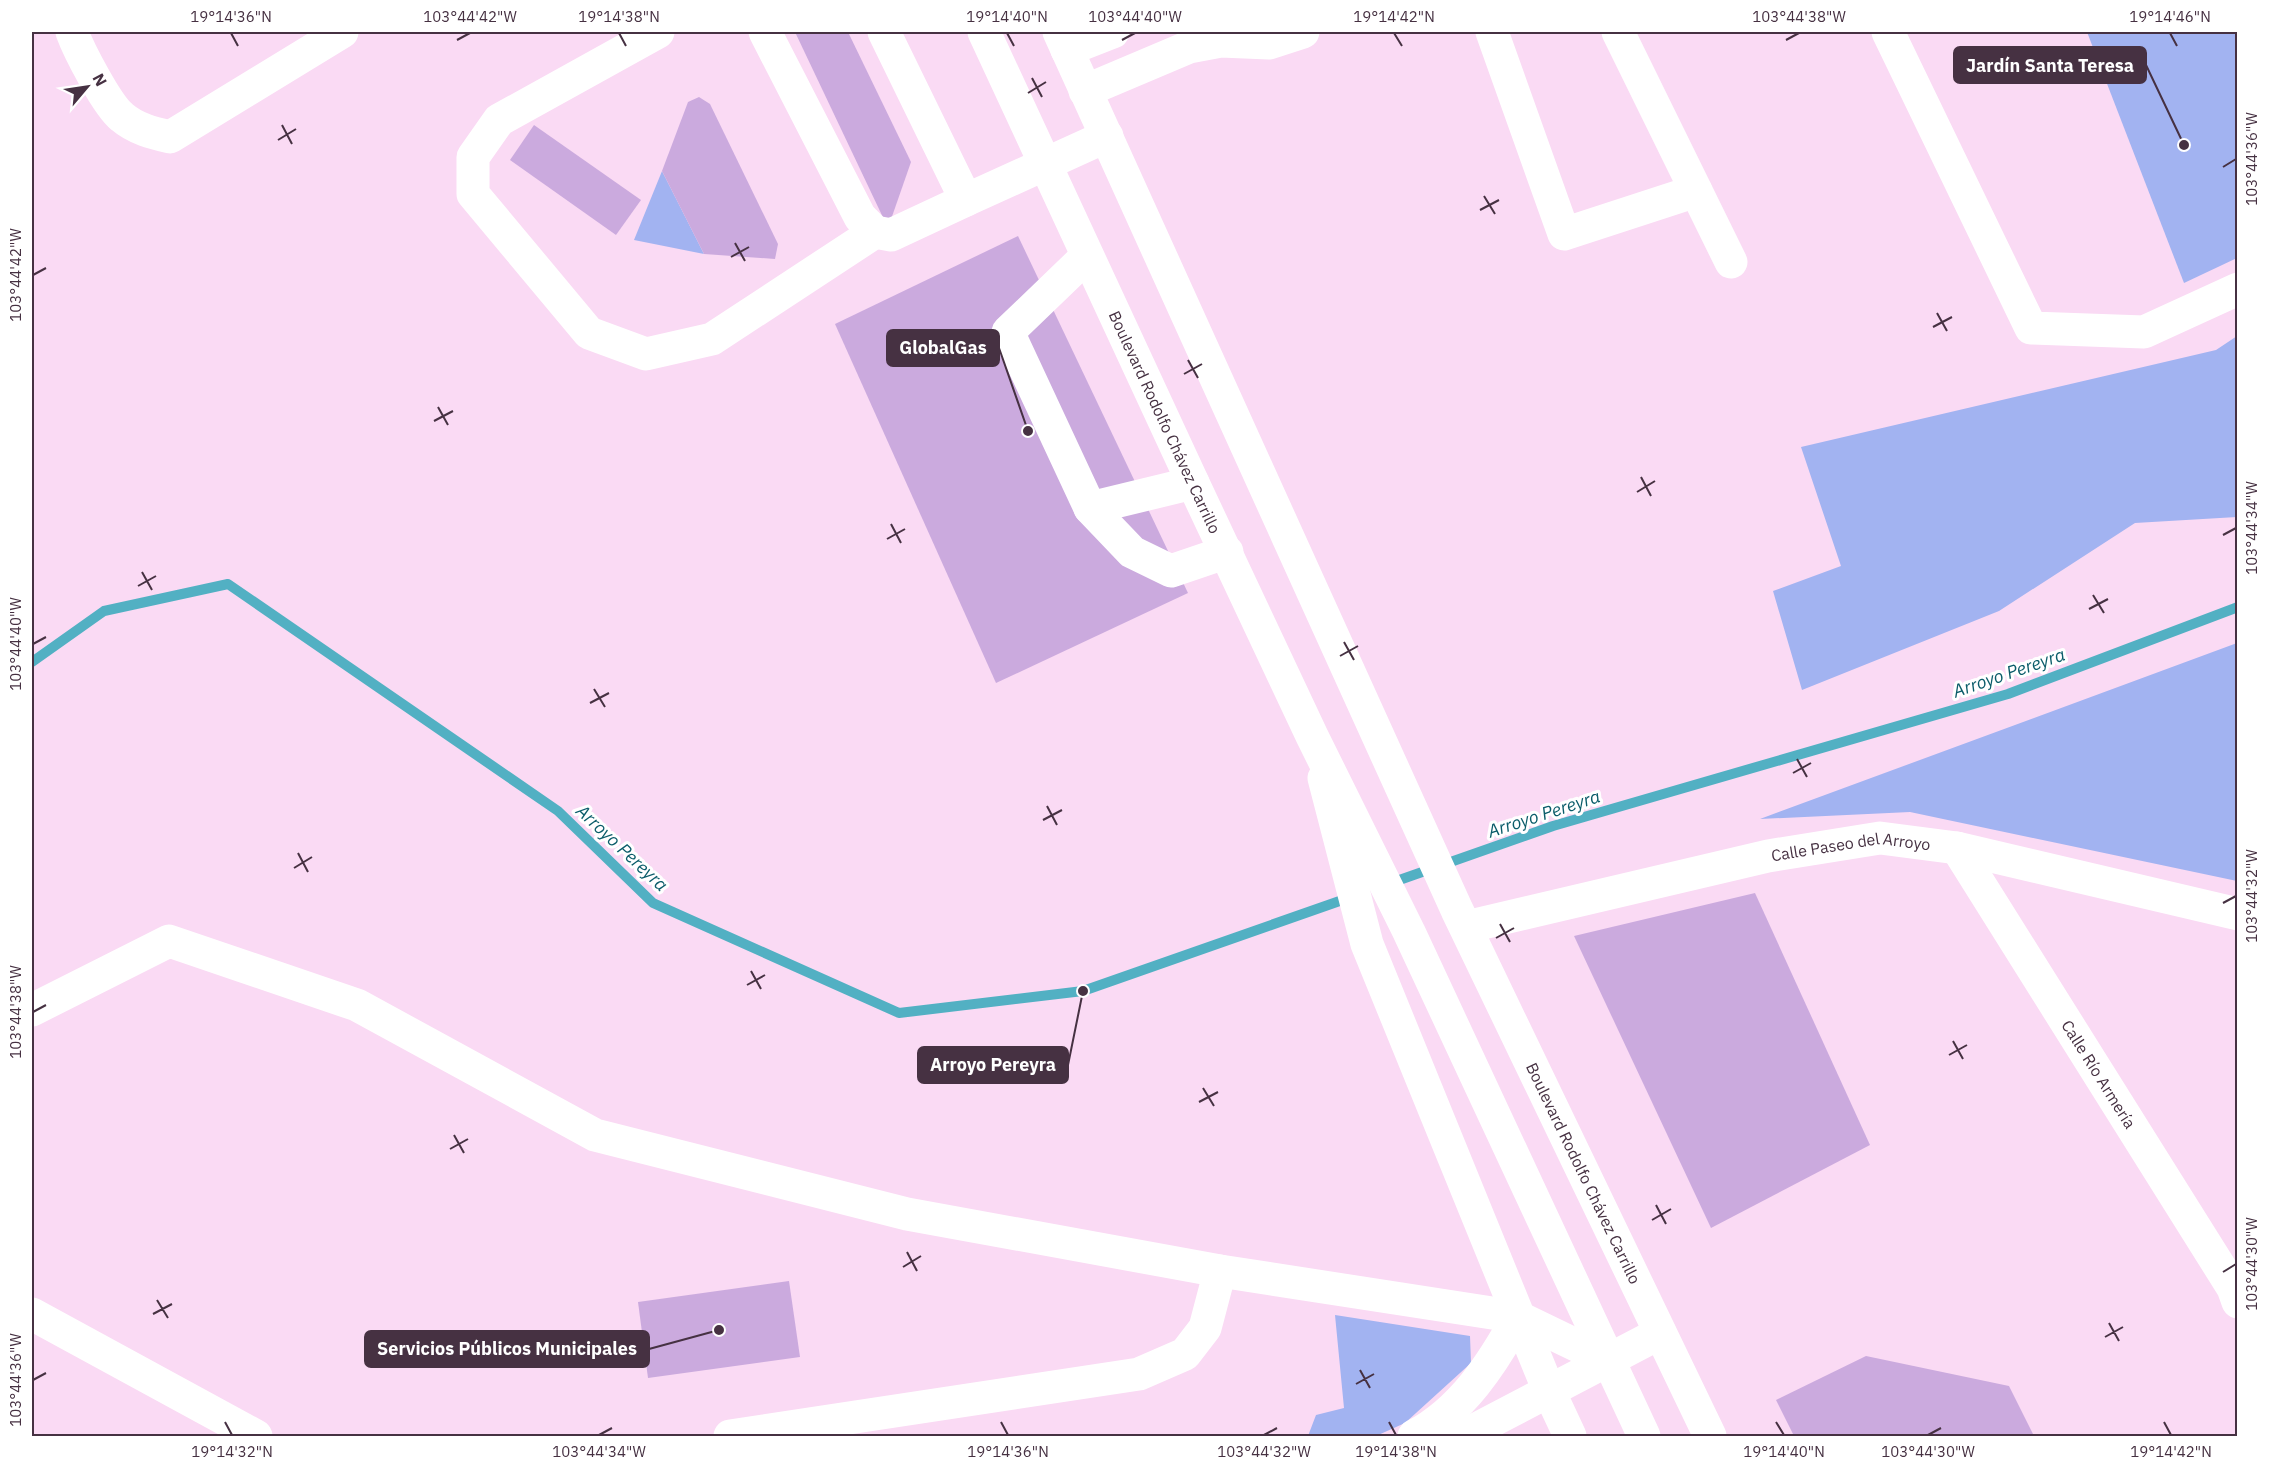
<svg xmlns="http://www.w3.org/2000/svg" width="2269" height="1468" viewBox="0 0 2269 1468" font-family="'IBM Plex Sans',sans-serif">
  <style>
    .green { fill: #a2b3f1 }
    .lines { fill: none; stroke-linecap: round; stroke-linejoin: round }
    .stream { stroke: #52b0c3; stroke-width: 10 }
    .building { fill: #cbaade }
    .minor { stroke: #fff; stroke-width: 33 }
    .major { stroke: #fff; stroke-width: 33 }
    .ticks { fill: none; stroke: #463142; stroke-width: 2 }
    .labels { text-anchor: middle; stroke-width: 6; stroke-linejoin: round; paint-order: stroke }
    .street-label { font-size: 16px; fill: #463142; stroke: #fff }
    .water-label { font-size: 18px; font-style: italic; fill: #0b5c6a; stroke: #fff }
    .leader { fill: none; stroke: #463142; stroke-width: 2 }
    .callout-dot { fill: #463142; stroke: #fff; stroke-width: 2 }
    .callout { fill: #463142; stroke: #463142; stroke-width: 2 }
    .callout-label { font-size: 18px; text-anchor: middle; font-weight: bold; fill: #fff }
    .neatline { fill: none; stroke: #463142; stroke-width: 2 }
    .ticks-label { font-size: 15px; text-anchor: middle; fill: #463142 }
  </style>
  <rect width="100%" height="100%" fill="#fadaf4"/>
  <!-- green -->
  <g class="green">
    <polygon points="2087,32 2237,32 2237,258 2184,283"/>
    <polygon points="662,171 704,254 634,240"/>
    <polygon points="2237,336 2237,517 2135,523 1999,611 1802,690 1773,591 1841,566 1801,447 2216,350"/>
    <polygon points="2237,643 2237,881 1910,812 1760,819"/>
    <polygon points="1335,1315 1470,1336 1471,1363 1405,1423 1376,1436 1308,1436 1316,1415 1344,1408"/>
  </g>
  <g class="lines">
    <!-- stream -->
    <g class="stream">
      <polyline points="32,662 104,611 228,584 558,811 653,903 899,1013 1083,991 1351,897"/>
      <polyline points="1388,884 1553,826 2008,694 2238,607"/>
    </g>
  </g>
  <!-- building -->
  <g class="building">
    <polygon points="795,32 848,32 911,162 888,228"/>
    <polygon points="699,97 710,104 778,244 775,259 704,254 662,171 688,102"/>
    <polygon points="534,125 641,200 616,235 510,160"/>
    <polygon points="1018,236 1188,593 996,683 835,324"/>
    <polygon points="1755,893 1870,1145 1711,1228 1574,936"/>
    <polygon points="789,1281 800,1357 648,1378 638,1302"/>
    <polygon points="1866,1356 2009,1386 2034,1436 1794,1436 1776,1400"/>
  </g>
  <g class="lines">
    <!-- minor -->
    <g class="minor">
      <path d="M72,32c7,19 35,73 50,85 14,12 31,16 48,20l172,-105"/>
      <polyline points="658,32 499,120 473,157 473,194 589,333 646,354 712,339 875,232"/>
      <polyline points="765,32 860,217 875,232 891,235 966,200"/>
      <polyline points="884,32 966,200 1107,136"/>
      <polyline points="1492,32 1564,234 1696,191"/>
      <polyline points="1618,32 1731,262"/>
      <polyline points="1888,32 2031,328 2144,332 2238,289"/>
      <polyline points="1067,50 1113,32"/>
      <polyline points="1085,91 1189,47 1221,41 1269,43 1303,32"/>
      <polyline points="1087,256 1008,332 1090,508 1132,552 1171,571 1227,552"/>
      <polyline points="1090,508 1193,483"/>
      <polyline points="1324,778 1367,944 1549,1391 1570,1436"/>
      <path id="s1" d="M1957,848l276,440 5,14"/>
      <path id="s2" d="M1466,927l302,-71 112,-18 77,10 281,66"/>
      <polyline points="32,1010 169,941 357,1005 595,1135 907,1214 1220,1271 1518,1317 1607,1360"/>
      <polyline points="32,1314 256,1436"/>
      <polyline points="730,1436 1139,1374 1185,1354 1205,1328 1220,1271"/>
      <path d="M1414,1436c48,-25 79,-73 104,-119"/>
      <polyline points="1463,1436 1660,1333"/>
    </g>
    <!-- major -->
    <g class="major">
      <path id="s3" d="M984,32l209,451 119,253 97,196 235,504"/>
      <path id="s4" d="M1059,32l398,878 253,526"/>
    </g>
  </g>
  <!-- ticks -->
  <path class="ticks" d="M231,33l7,13M619,33l7,13M1007,33l7,13M1394,33l8,13M2170,33l7,13M457,40l13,-7M1122,40l13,-7M1786,40l13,-7M1032,78l10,19M1028,93l18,-11M282,125l10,19M278,140l18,-11M2223,167l13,-8M1484,196l11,18M1480,210l19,-10M735,243l10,18M731,257l18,-10M33,275l13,-7M1937,313l10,18M1933,327l19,-10M1188,360l10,18M1184,374l18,-10M438,407l10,18M434,421l19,-10M1641,477l10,19M1637,492l18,-11M891,524l10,19M2223,535l13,-7M887,539l18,-10M142,572l10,18M138,586l18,-10M2093,595l11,18M2089,609l19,-10M1344,642l10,18M33,644l13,-7M1340,656l18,-10M594,689l11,18M590,703l19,-10M1797,759l10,18M1793,773l18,-10M1047,806l10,19M1043,820l19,-10M298,853l10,19M294,868l18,-11M2223,903l13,-7M1500,924l10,18M1496,938l18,-10M751,971l10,18M747,985l18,-10M33,1012l13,-7M1953,1041l10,18M1949,1055l18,-10M1203,1088l11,18M1199,1102l19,-10M454,1135l10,18M450,1149l18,-10M1656,1205l10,19M1652,1220l19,-11M907,1252l10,19M903,1267l18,-11M2223,1272l13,-8M157,1300l11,18M153,1314l19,-10M2109,1323l10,18M2105,1337l18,-10M1360,1370l10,18M33,1380l13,-7M1356,1384l18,-10M225,1422l7,13M1001,1422l7,13M1389,1422l7,13M1776,1422l8,13M2164,1422l7,13M599,1435l13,-7M1264,1435l13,-7M1928,1435l13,-7"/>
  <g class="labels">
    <!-- street labels -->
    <g class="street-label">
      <text dy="6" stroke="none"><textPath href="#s3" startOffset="430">Boulevard Rodolfo Chávez Carrillo</textPath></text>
      <text dy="6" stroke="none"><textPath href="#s2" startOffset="394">Calle Paseo del Arroyo</textPath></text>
      <text dy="6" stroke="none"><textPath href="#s1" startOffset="267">Calle Río Armería</textPath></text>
      <text dy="6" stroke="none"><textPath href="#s4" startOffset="1256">Boulevard Rodolfo Chávez Carrillo</textPath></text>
    </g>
    <!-- water labels -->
    <g class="water-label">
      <text transform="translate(2009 673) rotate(-19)" y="6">Arroyo Pereyra</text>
      <text transform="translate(1544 814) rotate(-18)" y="6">Arroyo Pereyra</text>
      <text transform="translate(622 848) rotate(43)" y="6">Arroyo Pereyra</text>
    </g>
  </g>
  <!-- callouts -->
  <path class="leader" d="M2184 145L2146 65M1028 431L999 348M1083 991L1068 1065M719 1330L649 1349"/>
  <g class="callout-dot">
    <circle cx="2184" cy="145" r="6"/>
    <circle cx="1028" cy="431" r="6"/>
    <circle cx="1083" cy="991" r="6"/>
    <circle cx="719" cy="1330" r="6"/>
  </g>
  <g class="callout">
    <rect x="1954" y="47" width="192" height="36" rx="6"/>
    <rect x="887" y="330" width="112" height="36" rx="6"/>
    <rect x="918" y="1047" width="150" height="36" rx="6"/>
    <rect x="365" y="1331" width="284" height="36" rx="6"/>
  </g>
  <g class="callout-label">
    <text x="2050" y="72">Jardín Santa Teresa</text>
    <text x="943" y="354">GlobalGas</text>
    <text x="993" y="1071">Arroyo Pereyra</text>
    <text x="507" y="1355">Servicios Públicos Municipales</text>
  </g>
  <!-- border -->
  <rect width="2269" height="1468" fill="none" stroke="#ffffff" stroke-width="66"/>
  <!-- north arrow -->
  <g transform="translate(87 87) rotate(61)" stroke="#ffffff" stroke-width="4.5" paint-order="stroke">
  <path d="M0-4.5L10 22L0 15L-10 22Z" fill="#463142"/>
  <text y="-9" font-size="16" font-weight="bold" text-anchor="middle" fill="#463142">N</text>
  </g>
  <rect x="33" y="33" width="2203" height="1402" class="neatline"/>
  <g class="ticks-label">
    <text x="231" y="22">19°14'36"N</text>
    <text x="470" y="22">103°44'42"W</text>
    <text x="619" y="22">19°14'38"N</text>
    <text x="1007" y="22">19°14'40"N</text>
    <text x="1135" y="22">103°44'40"W</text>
    <text x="1394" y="22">19°14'42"N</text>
    <text x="1799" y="22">103°44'38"W</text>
    <text x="2170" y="22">19°14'46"N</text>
    <text transform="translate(2252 159) rotate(-90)" y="5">103°44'36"W</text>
    <text transform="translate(16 275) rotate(-90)" y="5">103°44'42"W</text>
    <text transform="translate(2252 528) rotate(-90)" y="5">103°44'34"W</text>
    <text transform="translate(16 644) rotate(-90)" y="5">103°44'40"W</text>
    <text transform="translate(2252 896) rotate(-90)" y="5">103°44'32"W</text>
    <text transform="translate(16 1012) rotate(-90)" y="5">103°44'38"W</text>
    <text transform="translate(2252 1264) rotate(-90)" y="5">103°44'30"W</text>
    <text transform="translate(16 1380) rotate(-90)" y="5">103°44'36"W</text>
    <text x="232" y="1457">19°14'32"N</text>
    <text x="599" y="1457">103°44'34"W</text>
    <text x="1008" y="1457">19°14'36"N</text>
    <text x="1264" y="1457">103°44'32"W</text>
    <text x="1396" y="1457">19°14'38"N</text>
    <text x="1784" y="1457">19°14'40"N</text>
    <text x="1928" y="1457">103°44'30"W</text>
    <text x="2171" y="1457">19°14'42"N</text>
  </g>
</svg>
